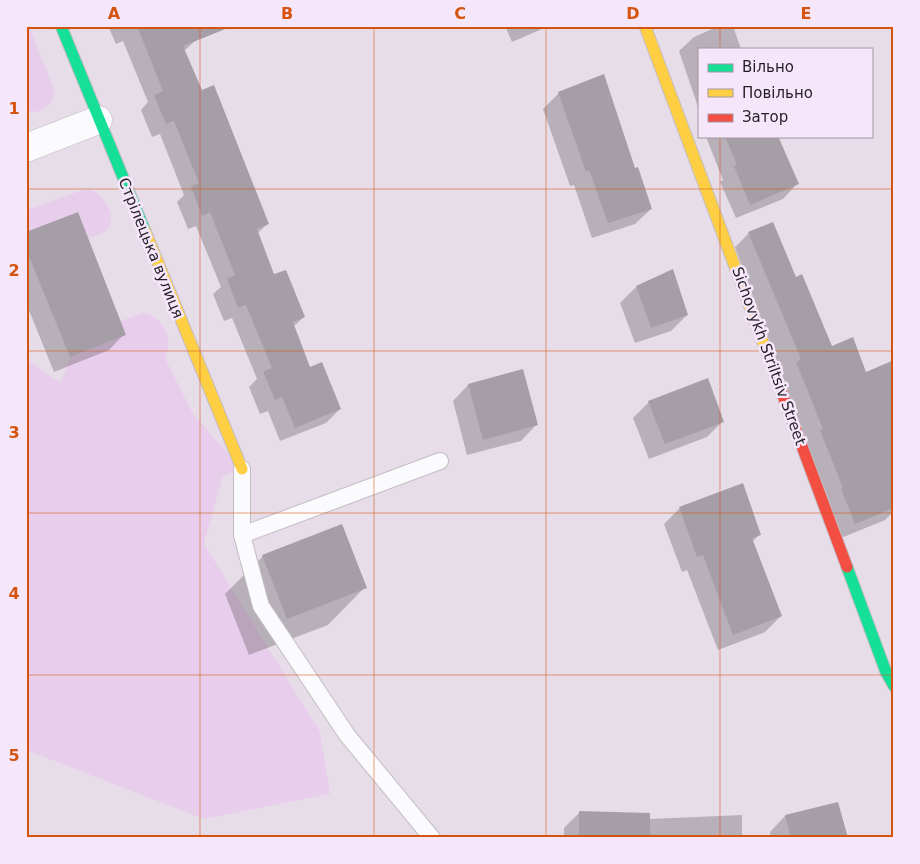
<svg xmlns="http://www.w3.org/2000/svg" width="920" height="864" viewBox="0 0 920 864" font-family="'DejaVu Sans',sans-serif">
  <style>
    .green { fill: #e8ceec }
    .shadow { fill: #0003 }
    .building { fill: #a59ea6 }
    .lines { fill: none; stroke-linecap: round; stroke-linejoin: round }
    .lane-casing { stroke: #c3bcc5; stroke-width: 18 }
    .street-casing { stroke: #c3bcc5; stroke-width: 29 }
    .fast-casing { stroke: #c3bcc5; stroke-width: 13 }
    .slow-casing { stroke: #c3bcc5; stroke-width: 13 }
    .jam-casing { stroke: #c3bcc5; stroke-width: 13 }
    .lane { stroke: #fbfafc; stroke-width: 16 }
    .street { stroke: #fbfafc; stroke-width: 28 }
    .fast { stroke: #16e098; stroke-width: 11 }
    .slow { stroke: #ffcf43; stroke-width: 11 }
    .jam { stroke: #f24e42; stroke-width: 11 }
    .grid { fill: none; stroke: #d4530e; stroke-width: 1; stroke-opacity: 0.55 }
    .labels { text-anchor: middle; stroke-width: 5; stroke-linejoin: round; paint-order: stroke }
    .street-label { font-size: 15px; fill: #231e25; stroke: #f6e6f9 }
    .neatline { fill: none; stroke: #d4530e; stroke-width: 2 }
    .grid-label { font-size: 16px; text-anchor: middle; font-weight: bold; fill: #d4530e }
  </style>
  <rect width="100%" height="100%" fill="#e6dde8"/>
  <!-- green -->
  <g class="green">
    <path d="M26,26h3l24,61c3,16 -10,28 -27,24z"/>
    <path d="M89,189c16,6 33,31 14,44 -4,2 -11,3 -15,5l-10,-26 -52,20v-22l57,-20z"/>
    <path d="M143,313c21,5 32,25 22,45l28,56 49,55 -19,7 -19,68 116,188 10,62 -126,25 -178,-69v-391l35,24 9,-26 56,-22 -6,-14z"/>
  </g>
  <!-- shadow -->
  <g class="shadow">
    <polygon points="108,26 190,26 196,40 184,51 201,92 267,224 257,234 274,276 304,317 293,327 309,369 340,409 326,423 280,441 268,411 260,414 249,387 257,379 232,318 224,321 213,294 221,287 196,226 188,229 182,214 177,202 184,195 160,134 152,137 141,110 148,102 123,41 116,44"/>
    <polygon points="505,26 549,26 512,42"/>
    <polygon points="719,26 733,26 741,49 699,49 699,110 679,51 694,37"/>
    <polygon points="559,93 634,169 651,209 635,224 592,238 574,185 570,186 543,109"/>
    <polygon points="707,136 762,136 797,184 783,199 736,218 720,182 723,180 706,137"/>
    <polygon points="26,233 124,334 109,350 54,372 26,303"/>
    <polygon points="749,233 795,278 832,348 865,373 894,493 894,511 885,520 841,538 735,247"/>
    <polygon points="673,271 687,315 671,331 635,343 620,303 636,287"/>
    <polygon points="468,385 536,425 521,441 467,455 453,401"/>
    <polygon points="649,402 723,421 707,437 649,459 633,418"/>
    <polygon points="680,508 760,534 752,542 781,616 765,632 718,650 687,570 682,572 664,524"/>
    <polygon points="263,556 365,587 328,625 249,655 225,594"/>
    <polygon points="821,807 825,838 771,838 770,832 785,816"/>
    <polygon points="580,812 649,819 742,815 742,838 564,838 564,828"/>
  </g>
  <!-- building -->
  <g class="building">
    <polygon points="137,26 228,26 228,28 183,46 202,90 214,85 269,224 257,229 274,274 286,270 305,317 293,322 310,367 322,362 341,409 295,428 282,397 275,400 263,372 272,368 246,305 238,308 227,279 235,275 210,212 202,216 196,200 191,186 199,183 174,121 166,124 154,95 163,91"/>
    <polygon points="604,74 635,168 638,167 652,209 608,223 589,170 586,172 558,92"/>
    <polygon points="725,136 778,136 799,184 750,205 734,166 737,165"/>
    <polygon points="78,212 126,335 70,357 26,249 26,232"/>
    <polygon points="773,222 796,277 802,274 832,346 853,337 866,372 894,360 894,508 855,524 841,489 843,488 820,430 823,429 796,362 801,359 748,232"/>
    <polygon points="673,269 688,315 651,328 636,286"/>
    <polygon points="523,369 538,425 483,440 468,384"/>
    <polygon points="708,378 724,422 665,444 648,401"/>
    <polygon points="743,483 761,535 752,538 782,616 733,635 703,555 697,557 679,507"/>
    <polygon points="342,524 367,588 287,619 262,555"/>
    <polygon points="838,802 848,838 791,838 785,815"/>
    <polygon points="579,811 650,813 650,838 579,838"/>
  </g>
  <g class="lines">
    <!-- lane casing -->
    <g class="lane-casing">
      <g id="lane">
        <polyline points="242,469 242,535 261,606 347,735 432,838"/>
        <polyline points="242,535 440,461"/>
      </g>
    </g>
    <!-- street casing -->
    <g class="street-casing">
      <polyline id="street" points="26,148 98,120"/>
    </g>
    <!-- fast casing -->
    <g class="fast-casing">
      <g id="fast">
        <polyline points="61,26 145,231"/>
        <polyline points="847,567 886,672 894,686"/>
      </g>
    </g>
    <!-- slow casing -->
    <g class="slow-casing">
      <g id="slow">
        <polyline points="645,26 778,382"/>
        <polyline points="145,231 242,469"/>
      </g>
    </g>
    <!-- jam casing -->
    <g class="jam-casing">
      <polyline id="jam" points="778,382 847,567"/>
    </g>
    <!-- lane -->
    <use href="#lane" class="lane"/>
    <!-- street -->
    <use href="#street" class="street"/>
    <!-- fast -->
    <use href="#fast" class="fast"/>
    <!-- slow -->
    <use href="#slow" class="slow"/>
    <!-- jam -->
    <use href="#jam" class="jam"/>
  </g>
  <!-- grid -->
  <path class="grid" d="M200,26v812M374,26v812M546,26v812M720,26v23M720,136v702M26,189h868M26,351h868M26,513h868M26,675h868"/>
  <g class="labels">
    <!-- street labels -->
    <g class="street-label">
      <text transform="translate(151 248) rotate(68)" y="5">Стрілецька вулиця</text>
      <text transform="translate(769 356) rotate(70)" y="5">Sichovykh Striltsiv Street</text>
    </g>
  </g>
  <!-- border -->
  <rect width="920" height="864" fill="none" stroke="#f6e6f9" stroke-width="55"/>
  <!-- legend -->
  <rect x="698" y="48" width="175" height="90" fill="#f6e6f9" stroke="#a296a4"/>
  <rect x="708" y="64" width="25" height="8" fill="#16e098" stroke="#a296a4"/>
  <text x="742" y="72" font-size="15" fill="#231e25">Вільно</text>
  <rect x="708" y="89" width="25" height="8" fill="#ffcf43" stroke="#a296a4"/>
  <text x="742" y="98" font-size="15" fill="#231e25">Повільно</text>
  <rect x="708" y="114" width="25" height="8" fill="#f24e42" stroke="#a296a4"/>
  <text x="742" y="122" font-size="15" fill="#231e25">Затор</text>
  <rect x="28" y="28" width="864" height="808" class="neatline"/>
  <g class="grid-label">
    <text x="114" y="19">A</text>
    <text x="287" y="19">B</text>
    <text x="460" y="19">C</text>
    <text x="633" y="19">D</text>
    <text x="806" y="19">E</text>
    <text x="14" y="114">1</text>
    <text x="14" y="276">2</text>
    <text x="14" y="438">3</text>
    <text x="14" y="599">4</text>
    <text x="14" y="761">5</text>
  </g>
</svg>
